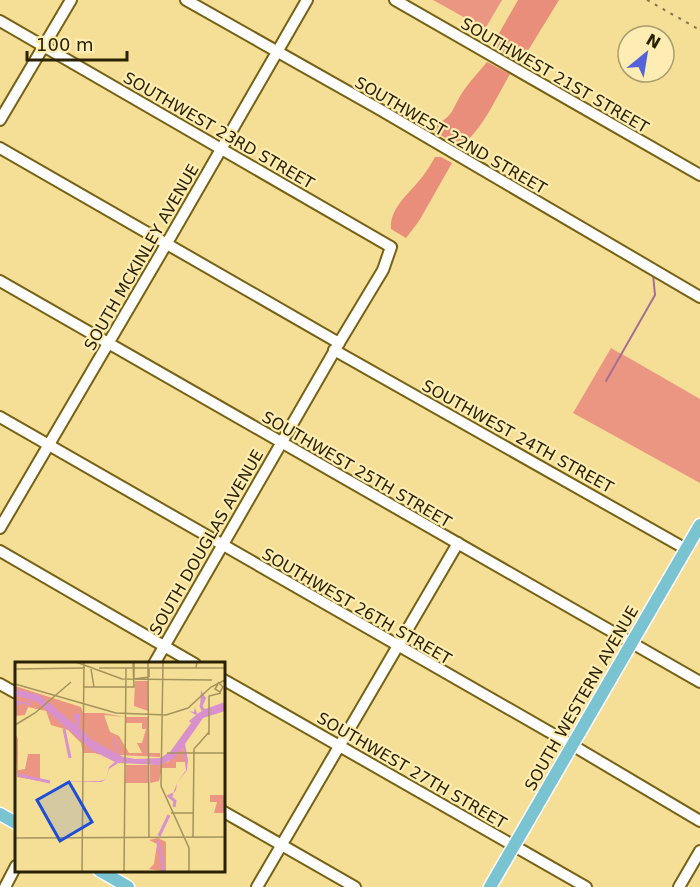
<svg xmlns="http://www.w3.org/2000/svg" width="700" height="887" viewBox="0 0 700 887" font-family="'DejaVu Sans',sans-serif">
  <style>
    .green { fill: #eb9583 }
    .forest { fill: #e88e7a }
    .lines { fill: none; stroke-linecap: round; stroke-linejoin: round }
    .stream { stroke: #a47090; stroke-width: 2 }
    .minor-casing { stroke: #766114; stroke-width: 14 }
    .major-casing { stroke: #fff; stroke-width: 15 }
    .minor { stroke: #fff; stroke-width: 10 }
    .major { stroke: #7ac4d1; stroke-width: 12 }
    .rail { stroke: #837544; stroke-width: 2; stroke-dasharray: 3 6; stroke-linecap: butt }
    .labels { text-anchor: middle; stroke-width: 4.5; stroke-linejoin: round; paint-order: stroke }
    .street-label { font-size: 16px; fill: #2a2204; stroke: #feedb3 }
    .inset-river { fill: none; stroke: #d891cc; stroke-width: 3 }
    .inset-road { fill: none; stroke: #a4935c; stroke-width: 1.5 }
    .view { fill: #1d4ed8; fill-opacity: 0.15; stroke: #1d4ed8; stroke-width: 3 }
    .inset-edge { fill: none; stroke: #2a2204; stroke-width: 3 }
  </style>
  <rect width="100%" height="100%" fill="#f5df97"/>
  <!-- green -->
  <g class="green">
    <polygon points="433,0 502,0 485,29"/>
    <polygon points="611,348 621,354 606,381 622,354 700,399 700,483 573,413"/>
  </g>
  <!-- forest -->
  <g class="forest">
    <polygon points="518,0 559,0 529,49 517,61 497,49 498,35"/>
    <path d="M487,62l23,12c-13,22 -29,59 -50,72l-25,-14 3,-9c15,-6 16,-18 24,-30 7,-11 17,-21 25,-31z"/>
    <path d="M435,157h6l11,6 -33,58 -13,17 -15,-9c-2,-23 23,-39 34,-56 4,-5 7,-11 10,-16z"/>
  </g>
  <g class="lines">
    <!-- stream -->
    <polyline class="stream" points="606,381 655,295 653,274"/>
    <!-- minor casing -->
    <g class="minor-casing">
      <g id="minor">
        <polyline points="186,0 379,109 700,297"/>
        <polyline points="395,0 700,175"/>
        <polyline points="0,21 391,247 383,270 339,343 154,664"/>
        <polyline points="0,120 71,0"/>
        <polyline points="0,148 339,343"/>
        <polyline points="0,281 700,682"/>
        <polyline points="334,350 686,549"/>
        <polyline points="0,417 572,745 700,821"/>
        <polyline points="0,528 167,243 307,0"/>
        <polyline points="0,551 195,664"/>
        <polyline points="224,680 586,887"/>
        <polyline points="0,684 16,693"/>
        <polyline points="224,812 355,887"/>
        <polyline points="5,887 16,866"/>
        <polyline points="257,887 458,543"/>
        <polyline points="679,887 700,851"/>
      </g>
    </g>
    <!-- major casing -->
    <g class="major-casing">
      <g id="major">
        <polyline points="0,814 16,823"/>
        <polyline points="99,870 128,887"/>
        <polyline points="490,887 700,525"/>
      </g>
    </g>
    <!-- minor -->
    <use href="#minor" class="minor"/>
    <!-- major -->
    <use href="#major" class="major"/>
    <!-- rail -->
    <polyline class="rail" points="647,0 700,30"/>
  </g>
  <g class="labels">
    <!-- street labels -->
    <g class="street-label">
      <text transform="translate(555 75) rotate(30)" y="6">SOUTHWEST 21ST STREET</text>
      <text transform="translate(219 130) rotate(30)" y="6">SOUTHWEST 23RD STREET</text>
      <text transform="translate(451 135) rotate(30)" y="6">SOUTHWEST 22ND STREET</text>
      <text transform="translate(141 257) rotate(-60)" y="6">SOUTH MCKINLEY AVENUE</text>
      <text transform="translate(518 436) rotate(29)" y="6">SOUTHWEST 24TH STREET</text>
      <text transform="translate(357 469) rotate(30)" y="6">SOUTHWEST 25TH STREET</text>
      <text transform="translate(206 542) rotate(-60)" y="6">SOUTH DOUGLAS AVENUE</text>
      <text transform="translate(357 606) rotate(30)" y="6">SOUTHWEST 26TH STREET</text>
      <text transform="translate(581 698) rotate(-60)" y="6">SOUTH WESTERN AVENUE</text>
      <text transform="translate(412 770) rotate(30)" y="6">SOUTHWEST 27TH STREET</text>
    </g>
  </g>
  <!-- overview -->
  <g transform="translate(15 662)">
    <rect width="210" height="210" fill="#f5df97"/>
    <path d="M120,19h13v30l-14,-5zM0,24l66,21 2,6h20l21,4 -20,-2 6,17 9,4 10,17h13l-5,-10h5l4,-14h-4v-6h-16v-6h22l1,36h11v4l-63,-3 16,10 -18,-11h-12l-2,-10 -13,-13 -17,-5 -5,-14 -18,-4 -3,8 -10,1zM0,71l3,6v31l7,-1 3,-15h12v27l-23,-4zM168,86l3,14h-10v6h-14l-3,13 -9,2v-18l18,-3zM111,103h23v18h-24zM195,133h15v18h-11l3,-11h-7zM143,176l8,4v30l-17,-3 5,-5 3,-20 -8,-4z" fill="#eb9583"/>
    <path d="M0,27l24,6 38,31 -4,-11 7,-2v15l16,16 22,11 -4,-10 -11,-2 11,2v-9l5,20 16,3 25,-1 10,-6 21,-29 -2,-2 7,-6 -7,-4 5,1 1,-5 2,7 5,-3 -2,-4 1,-17 4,7 -4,10 4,2 20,-7v9l-22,7 -18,26 3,16 -1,10 -10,13 -1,7 -3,4 4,-11 9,-13 -3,-22 -10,11 -13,6 -42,-2 -9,6 -3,10 -5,3h-45l44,-1 6,-2 3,-12 6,-5 -22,-11 -56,-49 -6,-2 -2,6 -7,-3 -7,4v-7l13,3 2,-4 -15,-3z" fill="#d891cc"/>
    <path class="inset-river" d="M0,30l30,10M34,42l32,30M49,67l6,29M72,77l35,19M162,87l27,-37 -3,-6 4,-9M111,98l19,1M3,113l32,7M158,132l-4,2 6,5 -1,6M144,174l10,-21M143,179l6,31"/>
    <path class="inset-road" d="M61,0l46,17 90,1M119,0v17l15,-2M133,0l1,176M148,0l-2,124 28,62v24M84,6h50M132,6h78M0,7l70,-1M76,7l3,18M134,15v-9h47l1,-6M203,20l5,5 -3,5 -5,-3 3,-5M0,22l101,29 50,2 22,-7 23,-21 14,-7M68,25h51l-1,-25M0,63l20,-12 36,-31M194,73v-39l12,-3M152,91h58M156,151h23M178,175l1,-88 15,-17M0,176l210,-1M67,210l2,-210M109,210l2,-204"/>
    <path class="view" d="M54,120l23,40 -32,19 -23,-41z"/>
    <rect width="210" height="210" class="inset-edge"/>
  </g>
  <!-- north arrow -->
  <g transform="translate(646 54) rotate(30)"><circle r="28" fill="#feedb3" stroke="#a99c6d" stroke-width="1.5"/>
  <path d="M0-4.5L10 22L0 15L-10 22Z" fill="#5363d9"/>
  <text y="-9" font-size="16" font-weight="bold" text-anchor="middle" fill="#2a2204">N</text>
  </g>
  <!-- scale -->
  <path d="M27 51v9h100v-9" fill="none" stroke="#2a2204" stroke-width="3"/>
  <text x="36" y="51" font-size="18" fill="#2a2204" stroke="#feedb3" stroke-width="4.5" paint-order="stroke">100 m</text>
</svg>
